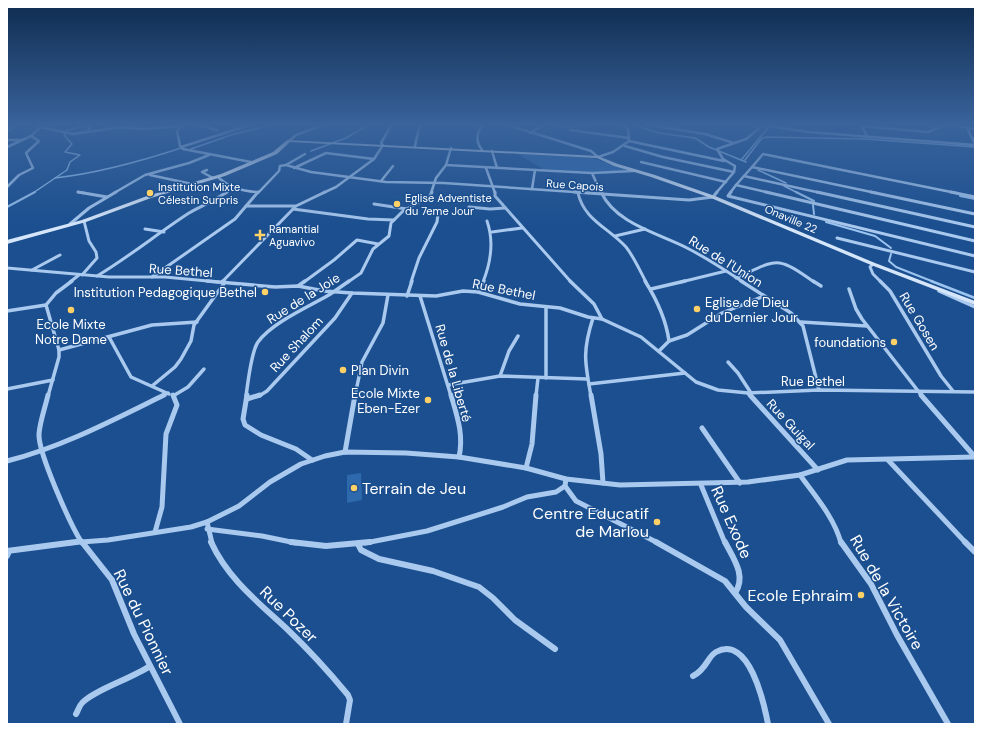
<svg xmlns="http://www.w3.org/2000/svg" width="982" height="731" viewBox="0 0 982 731" font-family="'DM Sans',sans-serif">
  <style>
    .green { fill: #2e69ad }
    .lines { fill: none; stroke-linecap: round; stroke-linejoin: round }
    .stream-far2 { stroke: #9cc4f0; stroke-width: 1.5 }
    .stream-far1 { stroke: #9cc4f0; stroke-width: 2 }
    .stream { stroke: #9cc4f0; stroke-width: 2.5 }
    .street-far4 { stroke: #a9c9ee; stroke-width: 2.5 }
    .street-far3 { stroke: #a9c9ee; stroke-width: 3 }
    .street-far2 { stroke: #a9c9ee; stroke-width: 3.5 }
    .street-far1 { stroke: #a9c9ee; stroke-width: 5 }
    .street { stroke: #a9c9ee; stroke-width: 6 }
    .secondary { fill: #d6e6fa; fill-rule: evenodd }
    .poi-dot { fill: #ffd166; stroke: #1b4f8f; stroke-width: 1.5 }
    .labels { text-anchor: middle; stroke-width: 3; stroke-linejoin: round; paint-order: stroke }
    .far-street-label { font-size: 11px; fill: #fff; stroke: #1b4f8f }
    .far-poi-label { font-size: 11px; fill: #fff; stroke: #1b4f8f; text-anchor: start }
    .street-label { font-size: 13px; fill: #fff; stroke: #1b4f8f }
    .poi-label { font-size: 13px; fill: #fff; stroke: #1b4f8f; text-anchor: end }
    .near-poi-label { font-size: 16px; fill: #fff; stroke: #1b4f8f; text-anchor: end }
    .near-street-label { font-size: 16px; fill: #fff; stroke: #1b4f8f }
  </style>
  <rect width="100%" height="100%" fill="#1b4f8f"/>
  <!-- green -->
  <g class="green">
    <polygon points="516,153 592,158 629,171 596,172 543,169"/>
    <polygon points="361,473 362,500 347,503 347,475"/>
  </g>
  <g class="lines">
    <!-- stream-far2 -->
    <g class="stream-far2">
      <polyline points="547,124 567,127 600,124"/>
      <polyline points="631,124 659,133 695,138 709,147 746,162"/>
      <polyline points="7,132 16,124"/>
      <polyline points="191,149 231,135 274,124"/>
      <polyline points="311,151 346,138 370,124"/>
      <polyline points="742,159 768,128"/>
      <polyline points="745,160 762,138 767,137 865,139 975,147"/>
      <polyline points="758,170 786,183"/>
      <path d="M55,178c44,-5 87,-17 129,-31"/>
      <polyline points="784,186 798,193"/>
      <polyline points="33,193 67,170 70,162 80,155 65,152 72,144 64,135 66,131 88,124"/>
    </g>
    <!-- stream-far1 -->
    <g class="stream-far1">
      <polyline points="796,192 814,201"/>
      <polyline points="960,196 975,199"/>
      <polyline points="813,205 814,214"/>
      <polyline points="7,207 35,192"/>
      <polyline points="826,222 875,236 891,248"/>
      <polyline points="891,254 889,261 896,267 934,282"/>
    </g>
    <!-- stream -->
    <polyline class="stream" points="931,281 975,298"/>
    <!-- street-far4 -->
    <g class="street-far4">
      <polyline points="186,124 181,126 177,131 180,146 183,149 251,162"/>
      <polyline points="195,124 217,130"/>
      <polyline points="505,124 591,151 598,157 613,152 629,141 628,129 622,124"/>
      <polyline points="643,124 705,134 734,143"/>
      <polyline points="948,124 975,129"/>
      <polyline points="861,125 867,136"/>
      <polyline points="125,126 137,124"/>
      <polyline points="861,126 928,132 946,124"/>
      <polyline points="40,127 73,134 121,127 141,129 181,126"/>
      <polyline points="971,128 968,130 975,144"/>
      <polyline points="570,130 629,138"/>
      <polyline points="88,131 90,128 87,126 94,124"/>
      <polyline points="530,133 545,124"/>
      <polyline points="7,140 20,140"/>
      <polyline points="289,141 296,135 325,124"/>
      <polyline points="629,141 724,161"/>
      <polyline points="415,146 420,124"/>
      <polyline points="625,146 663,157 734,172"/>
      <polyline points="7,147 31,136 44,124"/>
      <polyline points="181,147 253,124"/>
      <path d="M482,150c-7,-9 -6,-17 1,-26"/>
      <polyline points="492,151 497,168"/>
      <polyline points="641,162 726,182"/>
      <polyline points="286,165 311,172 386,182 444,183 589,193"/>
      <polyline points="446,165 592,173 633,171"/>
      <polyline points="752,167 763,154 956,193"/>
      <polyline points="294,168 326,153 374,159"/>
      <polyline points="486,168 495,193"/>
      <polyline points="207,170 202,172 213,178"/>
      <polyline points="592,173 601,193"/>
      <polyline points="150,175 192,184"/>
      <polyline points="744,176 821,193"/>
      <path d="M218,177c11,11 24,14 39,15"/>
      <polyline points="381,181 393,166"/>
      <polyline points="7,187 19,175 33,168 26,153 39,141 31,136"/>
      <polyline points="532,189 535,170"/>
      <polyline points="78,192 84,193"/>
      <polyline points="114,193 145,175 189,163 209,155"/>
      <polyline points="226,193 233,188"/>
      <polyline points="258,193 279,171 280,166 286,165 305,154"/>
      <polyline points="323,193 336,187 374,159 383,145 381,143 392,124"/>
      <polyline points="431,193 436,178 446,165 451,148"/>
      <polyline points="716,193 734,172 735,166 723,159 717,149 746,139 763,125 808,132 975,145"/>
      <polyline points="730,193 736,185"/>
      <polyline points="770,193 736,185 752,167 876,193"/>
    </g>
    <!-- street-far3 -->
    <g class="street-far3">
      <polyline points="78,192 107,197"/>
      <polyline points="495,192 495,196 571,282"/>
      <polyline points="574,192 689,200 713,197 717,192"/>
      <path d="M601,192c15,32 57,41 86,56 20,10 38,22 56,34"/>
      <polyline points="731,192 728,196 975,256"/>
      <polyline points="766,192 975,241"/>
      <polyline points="817,192 975,227"/>
      <polyline points="871,192 975,214"/>
      <polyline points="951,192 975,197"/>
      <path d="M578,193c6,27 31,35 48,54 8,10 14,24 20,35"/>
      <polyline points="374,204 407,209"/>
      <polyline points="246,206 296,206 325,192"/>
      <polyline points="469,207 490,209 505,208"/>
      <polyline points="293,209 368,219 394,220"/>
      <polyline points="70,224 89,208 116,192"/>
      <polyline points="145,229 164,232"/>
      <polyline points="492,232 522,228"/>
      <polyline points="615,236 645,229"/>
      <polyline points="837,238 975,272"/>
      <polyline points="873,264 870,267 873,274 881,282"/>
      <polyline points="7,268 109,277 165,277 218,282"/>
      <polyline points="32,270 60,255"/>
      <polyline points="82,275 97,258 96,252 89,241 84,221"/>
      <path d="M97,276c32,-19 61,-43 92,-63 13,-7 26,-13 38,-21"/>
      <polyline points="152,277 235,219 258,192"/>
      <path d="M736,278c41,-18 39,-24 78,4"/>
      <polyline points="70,282 79,275"/>
      <polyline points="222,282 295,207"/>
      <polyline points="304,282 334,260 357,240 378,244"/>
      <polyline points="348,282 361,273 373,249 389,236 391,223 403,211 430,196 432,192"/>
      <polyline points="411,282 419,258 437,222 438,214"/>
      <path d="M483,282c8,-20 11,-41 4,-61"/>
      <polyline points="681,282 726,271"/>
    </g>
    <!-- street-far2 -->
    <g class="street-far2">
      <polyline points="207,281 275,287 298,286 324,291 352,293 436,296 463,291 478,292 520,304 560,308 588,317 602,319 641,337 696,382 718,390 748,393 819,390 975,392"/>
      <polyline points="570,281 594,304 602,319"/>
      <path d="M645,281c12,19 21,38 24,60l-10,10"/>
      <polyline points="741,281 791,313 803,326 819,390"/>
      <polyline points="813,281 821,286"/>
      <polyline points="880,281 890,291 941,376 953,391"/>
      <polyline points="222,282 223,281"/>
      <polyline points="298,286 305,281"/>
      <polyline points="651,289 685,281"/>
      <polyline points="849,289 856,309 862,319 922,396"/>
      <polyline points="939,291 975,307"/>
      <polyline points="478,292 484,281"/>
      <polyline points="407,296 412,281"/>
      <polyline points="420,296 451,396"/>
      <polyline points="546,307 546,378"/>
      <polyline points="7,311 46,305"/>
      <polyline points="801,322 867,326"/>
      <polyline points="109,337 131,377 169,394"/>
      <polyline points="669,341 687,335 722,313 764,296"/>
      <polyline points="59,350 152,325 197,322"/>
      <polyline points="728,362 738,373 751,393"/>
      <polyline points="500,376 509,351 518,336"/>
      <polyline points="589,384 685,373"/>
      <polyline points="448,385 500,376 587,379"/>
      <polyline points="152,386 175,367 181,359 191,341 194,325 225,282"/>
      <polyline points="7,389 53,380"/>
      <polyline points="748,393 751,396"/>
      <polyline points="48,396 59,357 59,350 46,305 56,293 72,281"/>
      <polyline points="162,396 168,393"/>
      <polyline points="173,396 188,387 204,369"/>
      <path d="M246,396c2,-13 5,-44 12,-54 14,-19 48,-34 69,-46 7,-4 15,-10 22,-15"/>
      <polyline points="259,396 267,391 335,318 352,293"/>
      <polyline points="355,396 362,362 383,323 388,295"/>
      <polyline points="536,396 538,378"/>
      <path d="M591,396c-6,-33 -9,-44 2,-78"/>
    </g>
    <!-- street-far1 -->
    <g class="street-far1">
      <path d="M48,395c-3,13 -8,26 -9,39 -1,19 32,92 43,109"/>
      <polyline points="247,395 243,419 245,425 261,435 296,449 312,460"/>
      <path d="M451,395c6,21 13,40 8,62"/>
      <polyline points="591,395 601,454 603,483"/>
      <polyline points="750,395 818,470"/>
      <polyline points="921,395 975,457"/>
      <polyline points="247,399 260,395"/>
      <polyline points="702,428 740,483"/>
      <polyline points="345,452 355,395"/>
      <polyline points="888,460 966,543"/>
      <path d="M7,461c55,-14 106,-41 157,-66"/>
      <polyline points="526,468 532,444 536,395"/>
      <path d="M800,475c15,21 34,42 41,68"/>
      <polyline points="701,485 725,543"/>
      <polyline points="565,486 576,501 658,543"/>
      <polyline points="207,522 212,543"/>
      <polyline points="207,529 262,536 296,543"/>
      <polyline points="155,532 162,507 166,434 177,405 173,395"/>
      <polyline points="68,543 108,540 191,527 207,522 239,506 270,482 301,464 325,456 345,452 406,453 459,457 526,468 566,479 620,485 748,482 800,475 847,460 975,457"/>
      <polyline points="365,543 427,531 503,507 527,497 556,492 565,486 566,479"/>
    </g>
    <!-- street -->
    <g class="street">
      <polyline points="82,542 112,580 134,634 180,724"/>
      <path d="M211,542c17,37 47,60 76,87 22,21 42,43 61,66l2,5 -4,24"/>
      <polyline points="291,542 326,546 370,542"/>
      <polyline points="656,542 725,581 746,607 780,640 829,724"/>
      <path d="M725,542c8,16 22,34 10,51"/>
      <polyline points="841,542 871,584 897,635 948,724"/>
      <polyline points="965,542 975,552"/>
      <polyline points="358,544 361,550 379,559 433,571 479,587 493,598 515,620 555,649"/>
      <polyline points="7,551 76,542"/>
      <polyline points="7,556 9,551"/>
      <path d="M693,676c14,-7 14,-19 23,-24 33,-18 48,51 52,72"/>
      <path d="M76,714c2,-3 3,-8 6,-11 12,-13 51,-25 68,-37"/>
    </g>
    <!-- secondary -->
    <polygon class="secondary" points="287,140 598,156 618,164 655,175 715,196 875,263 975,301 975,305 871,265 711,198 651,177 614,166 597,158 290,142 277,154 225,176 151,198 86,222 7,244 7,240 82,220 147,196 221,174 273,152"/>
  </g>
  <!-- sky -->
  <linearGradient id="sky" x2="0" y2="1"><stop stop-color="#0f2b4f"/><stop offset="0.55" stop-color="#39639b"/><stop offset="1" stop-color="#39639b" stop-opacity="0"/></linearGradient>
  <rect width="982" height="226" fill="url(#sky)"/>
  <!-- markers -->
  <g class="poi-dot">
    <circle cx="150" cy="193" r="4"/>
    <circle cx="397" cy="204" r="4"/>
    <path d="M258 229h4v4h4v4h-4v4h-4v-4h-4v-4h4z"/>
    <circle cx="265" cy="292" r="4"/>
    <circle cx="697" cy="309" r="4"/>
    <circle cx="71" cy="310" r="4"/>
    <circle cx="894" cy="342" r="4"/>
    <circle cx="343" cy="370" r="4"/>
    <circle cx="428" cy="400" r="4"/>
    <circle cx="354" cy="488" r="4"/>
    <circle cx="657" cy="522" r="4"/>
    <circle cx="861" cy="595" r="4"/>
  </g>
  <g class="labels">
    <!-- far-street labels -->
    <g class="far-street-label">
      <text transform="translate(575 185) rotate(4)" y="4">Rue Capois</text>
      <text transform="translate(791 219) rotate(23)" y="4">Onaville 22</text>
    </g>
    <!-- far-poi labels -->
    <g class="far-poi-label">
      <text x="158" y="191">Institution Mixte<tspan x="158" dy="13">Célestin Surpris</tspan></text>
      <text x="405" y="202">Eglise Adventiste<tspan x="405" dy="13">du 7eme Jour</tspan></text>
      <text x="269" y="233">Ramantial<tspan x="269" dy="13">Aguavivo</tspan></text>
    </g>
    <!-- street labels -->
    <g class="street-label">
      <text transform="translate(726 261) rotate(32)" y="5">Rue de l'Union</text>
      <text transform="translate(181 270) rotate(4)" y="5">Rue Bethel</text>
      <text transform="translate(504 289) rotate(11)" y="5">Rue Bethel</text>
      <text transform="translate(303 298) rotate(-32)" y="5">Rue de la Joie</text>
      <text transform="translate(920 321) rotate(59)" y="5">Rue Gosen</text>
      <text transform="translate(296 344) rotate(-47)" y="5">Rue Shalom</text>
      <text transform="translate(454 373) rotate(74)" y="5">Rue de la Liberté</text>
      <text x="813" y="386">Rue Bethel</text>
      <text transform="translate(791 424) rotate(47)" y="5">Rue Guigal</text>
    </g>
    <!-- poi labels -->
    <g class="poi-label">
      <text x="257" y="297">Institution Pedagogique Bethel</text>
      <text x="705" y="307" text-anchor="start">Eglise de Dieu<tspan x="705" dy="15">du Dernier Jour</tspan></text>
      <text x="71" y="329" text-anchor="middle">Ecole Mixte<tspan x="71" dy="15">Notre Dame</tspan></text>
      <text x="886" y="347">foundations</text>
      <text x="351" y="375" text-anchor="start">Plan Divin</text>
      <text x="420" y="398">Ecole Mixte<tspan x="420" dy="15">Eben-Ezer</tspan></text>
    </g>
    <!-- near-poi labels -->
    <g class="near-poi-label">
      <text x="362" y="494" text-anchor="start">Terrain de Jeu</text>
      <text x="649" y="519">Centre Educatif<tspan x="649" dy="18">de Marlou</tspan></text>
      <text x="853" y="601">Ecole Ephraim</text>
    </g>
    <!-- near-street labels -->
    <g class="near-street-label">
      <text transform="translate(732 522) rotate(66)" y="6">Rue Exode</text>
      <text transform="translate(887 592) rotate(60)" y="6">Rue de la Victoire</text>
      <text transform="translate(289 614) rotate(44)" y="6">Rue Pozer</text>
      <text transform="translate(144 622) rotate(64)" y="6">Rue du Pionnier</text>
    </g>
  </g>
  <!-- border -->
  <rect width="982" height="731" fill="none" stroke="#ffffff" stroke-width="16"/>
</svg>
